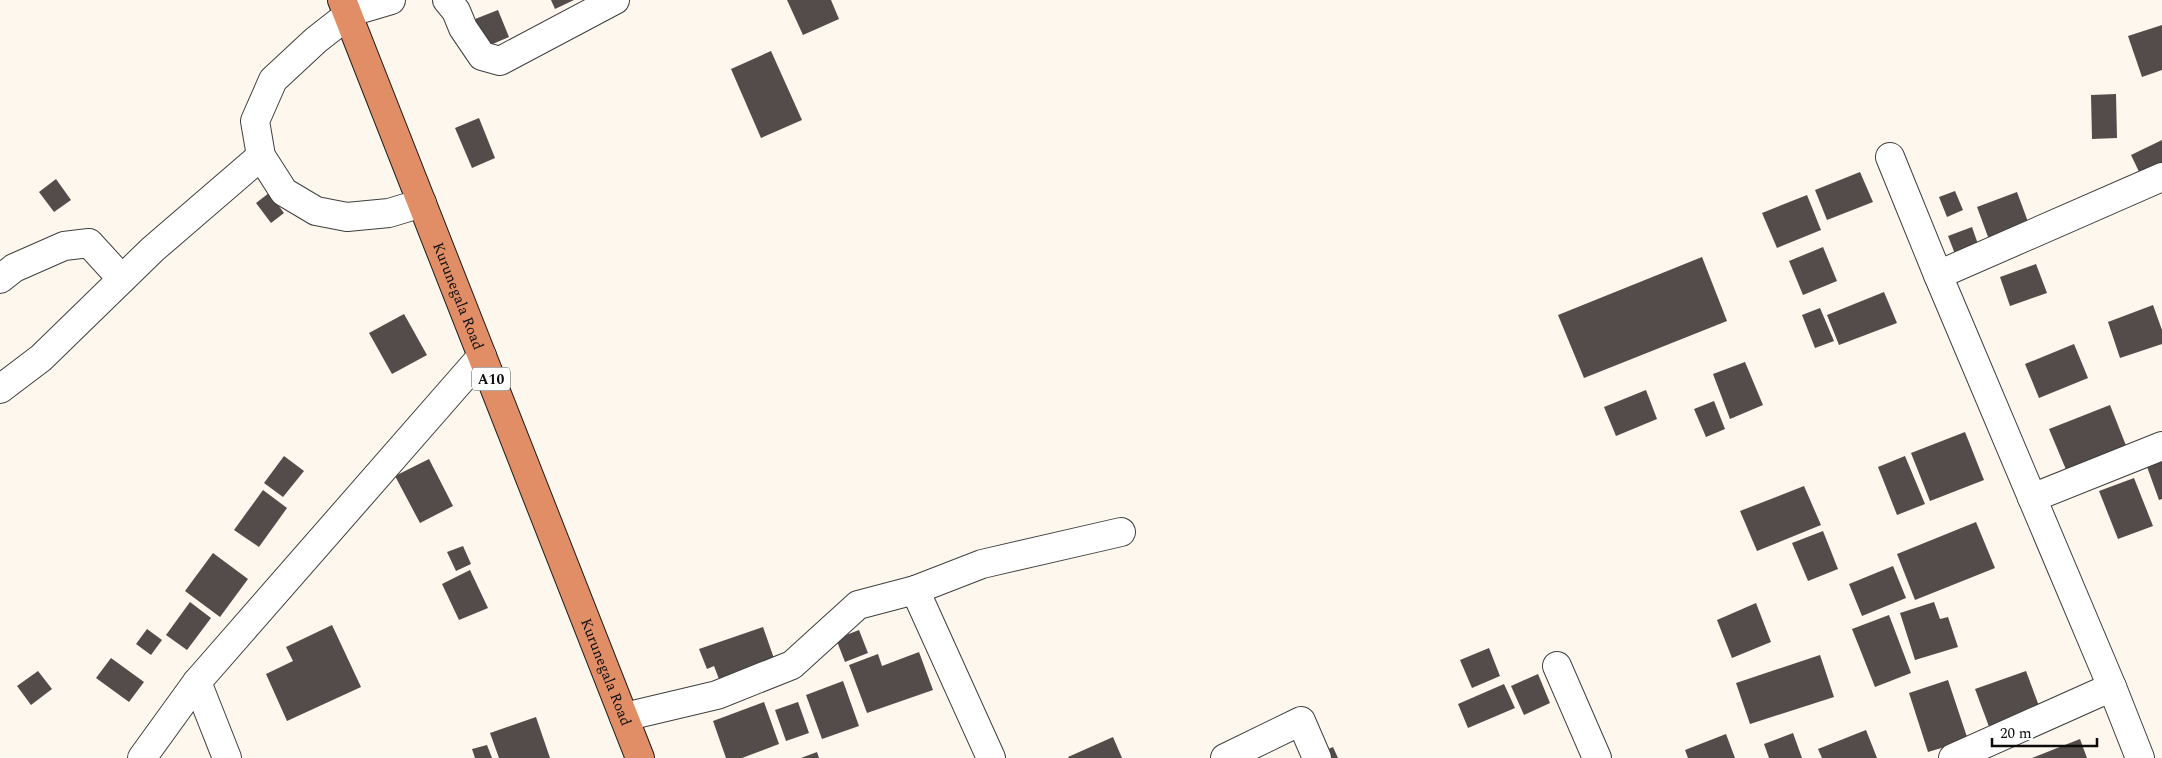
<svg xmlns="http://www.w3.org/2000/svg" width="2162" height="758" viewBox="0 0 2162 758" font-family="Spectral,serif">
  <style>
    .building { fill: #534c4a }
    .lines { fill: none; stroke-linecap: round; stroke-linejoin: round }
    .minor-casing { stroke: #3f3f3f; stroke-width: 30 }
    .highway-casing { stroke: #1d1d1d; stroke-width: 30 }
    .minor { stroke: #fff; stroke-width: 28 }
    .highway { stroke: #e18e67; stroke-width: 28 }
    .labels { text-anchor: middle; stroke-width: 5; stroke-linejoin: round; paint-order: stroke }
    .shield { fill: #fff; stroke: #555; stroke-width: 1 }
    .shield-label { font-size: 14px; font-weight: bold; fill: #0c0c0c }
    .street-label { font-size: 15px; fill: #0c0c0c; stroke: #fff }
  </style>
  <rect width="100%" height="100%" fill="#fdf7ed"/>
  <!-- building -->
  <g class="building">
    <polygon points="551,0 574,0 555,9"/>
    <polygon points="787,0 831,0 839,19 803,35"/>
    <polygon points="498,10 509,37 481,49 470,21"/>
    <polygon points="2162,25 2162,70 2142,77 2128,36"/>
    <polygon points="771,51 802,120 761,138 731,69"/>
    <polygon points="2116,94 2117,138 2092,139 2091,95"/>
    <polygon points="479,118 495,158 472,168 455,128"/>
    <polygon points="2162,140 2162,168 2142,178 2131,155"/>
    <polygon points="1860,172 1873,202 1827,220 1815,190"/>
    <polygon points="56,179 71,200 54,212 39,192"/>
    <polygon points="1955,191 1963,210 1947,217 1939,197"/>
    <polygon points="2017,192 2031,230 1991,245 1977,207"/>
    <polygon points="269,193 284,213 271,223 256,203"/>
    <polygon points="1807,195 1821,230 1777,248 1762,213"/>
    <polygon points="1972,227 1980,250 1957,259 1948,236"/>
    <polygon points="1823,247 1837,281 1803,295 1789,261"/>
    <polygon points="1702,257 1727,321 1584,378 1558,315"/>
    <polygon points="2036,264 2047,293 2010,306 2000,277"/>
    <polygon points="1884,292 1897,323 1839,345 1827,315"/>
    <polygon points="2153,305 2162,330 2162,344 2120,358 2108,322"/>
    <polygon points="1820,308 1834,341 1815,348 1802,315"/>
    <polygon points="404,314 427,355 392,374 369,333"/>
    <polygon points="2074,344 2088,378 2039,398 2025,364"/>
    <polygon points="1745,362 1763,405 1730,419 1713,374"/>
    <polygon points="1646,390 1657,419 1616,436 1604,407"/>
    <polygon points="1714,401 1725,429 1706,437 1694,409"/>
    <polygon points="2110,405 2127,448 2067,472 2049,429"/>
    <polygon points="1965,432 1984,480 1930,501 1911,453"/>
    <polygon points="284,456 304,471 283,497 264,483"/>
    <polygon points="1905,456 1925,504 1897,515 1878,467"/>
    <polygon points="2162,458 2162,499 2159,500 2146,464"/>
    <polygon points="429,459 453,506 420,523 395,476"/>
    <polygon points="2134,478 2153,526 2118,539 2099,491"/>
    <polygon points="1804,486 1821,525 1757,551 1740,511"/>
    <polygon points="263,490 287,508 259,547 234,530"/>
    <polygon points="1976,522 1995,568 1915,600 1897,554"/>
    <polygon points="1823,531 1838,569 1808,581 1792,543"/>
    <polygon points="463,546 471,564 456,571 447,552"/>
    <polygon points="213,553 248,579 220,617 185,591"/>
    <polygon points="1893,566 1906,598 1862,616 1849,584"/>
    <polygon points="470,570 488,608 459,620 442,584"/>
    <polygon points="190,602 211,618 187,650 166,635"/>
    <polygon points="1934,602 1940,619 1948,617 1958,647 1915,660 1900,613"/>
    <polygon points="1756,603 1771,642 1732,658 1717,620"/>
    <polygon points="1889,615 1911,673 1875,687 1852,629"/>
    <polygon points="332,625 361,687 287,721 266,674 293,661 286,647"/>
    <polygon points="763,627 777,667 722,687 714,666 707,669 699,649"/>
    <polygon points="147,629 162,640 151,655 136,644"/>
    <polygon points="859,630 868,653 845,662 836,639"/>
    <polygon points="1489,648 1500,676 1472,688 1460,660"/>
    <polygon points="919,652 933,690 867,713 849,665 878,654 882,666"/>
    <polygon points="1820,655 1834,697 1750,724 1736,683"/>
    <polygon points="111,658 144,682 129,702 96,678"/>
    <polygon points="38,671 52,689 31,705 17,686"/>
    <polygon points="2026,671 2042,714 1991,732 1975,689"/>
    <polygon points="1538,674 1550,703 1524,715 1511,686"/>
    <polygon points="1948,680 1968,740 1928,752 1909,693"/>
    <polygon points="843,681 859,726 822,739 806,695"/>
    <polygon points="1504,684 1515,708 1468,728 1458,704"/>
    <polygon points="764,702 779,744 742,758 726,758 713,721"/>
    <polygon points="798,702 809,733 786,741 775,710"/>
    <polygon points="536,717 550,758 499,758 490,733"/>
    <polygon points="1866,730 1877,758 1822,758 1818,749"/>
    <polygon points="1793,733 1802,758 1769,758 1764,744"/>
    <polygon points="1726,734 1735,758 1688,758 1685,750"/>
    <polygon points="1113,737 1122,758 1069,758 1068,757"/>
    <polygon points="2080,739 2087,758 2032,758"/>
    <polygon points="487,745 492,758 475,758 472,749"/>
    <polygon points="1333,747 1338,758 1321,758 1319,753"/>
    <polygon points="817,752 819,758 801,758"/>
  </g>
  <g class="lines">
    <!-- minor casing -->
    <g class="minor-casing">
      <g id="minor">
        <polyline points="447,0 456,11 463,28 482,56 500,61 615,0"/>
        <polyline points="347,13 391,0"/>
        <polyline points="348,15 316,40 273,80 255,121 261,156 284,192 316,211 347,217 389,213 422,203"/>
        <polyline points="1890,157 1938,275 2112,687 2140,758"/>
        <polyline points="1938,275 2162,177"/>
        <polyline points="0,279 14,268 64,246 89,243 122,279"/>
        <polyline points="0,389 41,358 153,249 261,156"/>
        <polyline points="2032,498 2162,446"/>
        <polyline points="915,590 991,758"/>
        <polyline points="1557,666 1597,758"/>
        <polyline points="197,682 227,758"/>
        <polyline points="624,717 717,695 792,665 858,605 915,590 982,564 1121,532"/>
        <polyline points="142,758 197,682 482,356"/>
        <polyline points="1225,758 1301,721 1317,758"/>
        <polyline points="1953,758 2112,687"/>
      </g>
    </g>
    <!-- highway casing -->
    <g class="highway-casing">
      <g id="highway">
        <path id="s1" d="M342,0l298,758"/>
      </g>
    </g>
    <!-- minor -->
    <use href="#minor" class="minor"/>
    <!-- highway -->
    <use href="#highway" class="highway"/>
  </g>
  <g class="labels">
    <!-- shield labels -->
    <rect class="shield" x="472" y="367.5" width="38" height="23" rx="4"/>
    <g class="shield-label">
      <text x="491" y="384">A10</text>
    </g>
    <!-- street labels -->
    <g class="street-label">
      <text dy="5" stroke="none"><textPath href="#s1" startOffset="318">Kurunegala Road</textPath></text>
      <text dy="5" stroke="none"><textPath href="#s1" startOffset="722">Kurunegala Road</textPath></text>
    </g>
  </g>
  <!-- scale -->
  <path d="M1992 738v8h105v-8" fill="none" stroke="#0c0c0c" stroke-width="2.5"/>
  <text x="2000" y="738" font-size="15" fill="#0c0c0c" stroke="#ffffff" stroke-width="4" paint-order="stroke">20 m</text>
</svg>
